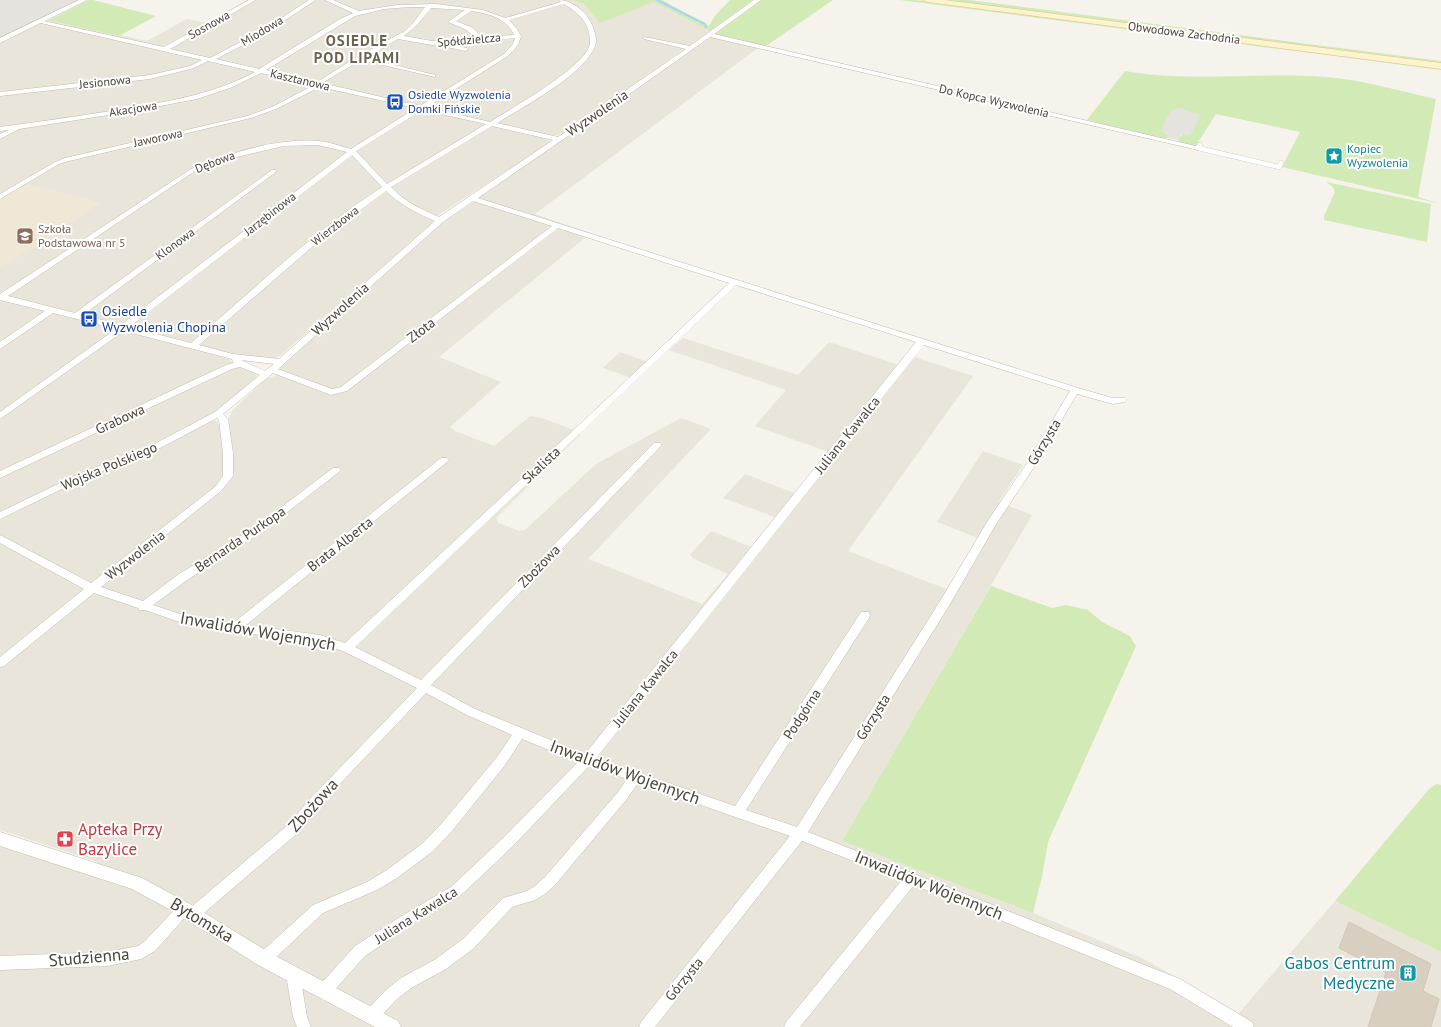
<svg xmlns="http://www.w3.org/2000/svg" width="1441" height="1027" viewBox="0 0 1441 1027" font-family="'PT Sans',sans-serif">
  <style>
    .residential { fill: #eae5da }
    .industrial { fill: #e6e2dd }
    .education { fill: #efe8d6 }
    .green { fill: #d2eab5 }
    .parking { fill: #e5e3e0 }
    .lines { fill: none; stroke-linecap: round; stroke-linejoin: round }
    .stream { stroke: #a9d4f2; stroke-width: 2 }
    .building { fill: #d8cfc1; stroke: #d3c7b4 }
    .pedestrian-casing { stroke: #c2bbae; stroke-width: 5 }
    .minor-casing { stroke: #c2bbae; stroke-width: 1 }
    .tertiary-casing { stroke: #c2bbae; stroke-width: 1 }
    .secondary-casing { stroke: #d6c79b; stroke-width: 1 }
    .pedestrian { stroke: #fff; stroke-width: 4.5 }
    .minor { fill: #fff; fill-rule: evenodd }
    .tertiary { fill: #fff; fill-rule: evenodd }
    .secondary { fill: #fff3cd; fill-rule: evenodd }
    .labels { text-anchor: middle; stroke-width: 4; stroke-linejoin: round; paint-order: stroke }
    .far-street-label { font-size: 12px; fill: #4b4439; stroke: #fff }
    .far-transit-label { font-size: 12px; fill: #164399; stroke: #fff; text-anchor: start }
    .far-culture-label { font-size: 12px; fill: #0d838f; stroke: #fff; text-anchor: start }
    .far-education-label { font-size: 12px; fill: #785e54; stroke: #fff; text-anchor: start }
    .street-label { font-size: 14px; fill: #4b4439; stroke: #fff }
    .transit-label { font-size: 14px; fill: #164399; stroke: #fff; text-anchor: start }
    .far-district-label { font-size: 15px; font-weight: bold; letter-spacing: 1px; fill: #6e6250; stroke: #fff }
    .near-street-label { font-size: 17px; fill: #4b4439; stroke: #fff }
    .near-health-label { font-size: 17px; fill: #be3a42; stroke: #fff; text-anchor: start }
    .near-culture-label { font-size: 17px; fill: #0d838f; stroke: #fff; text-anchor: end }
  </style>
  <rect width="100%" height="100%" fill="#f6f3ec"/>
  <!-- residential -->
  <g class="residential">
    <polygon points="249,0 573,0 584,4 600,22 654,2 710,31 566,132 558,135 551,135 547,138 550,142 548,144 432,219 433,223 281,355 272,359 234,354 229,360 240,367 255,373 257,378 215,413 140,452 0,513 0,38 41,18 147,41 187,19 207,23"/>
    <polygon points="715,34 762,45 535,214 591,233 439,357 501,382 450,427 455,431 494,446 530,416 542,418 579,432 580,435 496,518 498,523 520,531 525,530 596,464 681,418 711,429 588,559 702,604 728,574 694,559 690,555 711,531 751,547 775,517 723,498 745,474 802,496 832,453 755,426 786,390 669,350 683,338 798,375 829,342 902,366 911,356 973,376 848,551 949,590 978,538 937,522 983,451 1023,465 999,502 1032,515 842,841 1033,913 1142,958 1239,1013 1335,901 1441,952 1441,1027 0,1027 0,845 88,874 98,862 0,830 0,520 76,481 211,420 217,421 218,424 227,423 232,411 241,402 266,379 275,376 281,369 279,368 443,220 469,202 476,201 477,198"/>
    <polygon points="620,352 648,362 631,378 603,368"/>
  </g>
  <!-- industrial -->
  <polygon class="industrial" points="0,0 78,0 0,38"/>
  <!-- education -->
  <polygon class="education" points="26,184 101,203 0,269 0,201"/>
  <!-- green -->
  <g class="green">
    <polygon points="89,0 93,0 156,16 119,36 49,20"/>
    <polygon points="573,0 662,0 709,26 714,17 730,0 753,0 710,31 654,2 600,23 584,4"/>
    <polygon points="762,0 833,0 766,46 715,34"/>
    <polygon points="900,0 915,0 1434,67 1441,68 1441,70"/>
    <polygon points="939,0 969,0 1441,61 1441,65"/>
    <path d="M1125,71c61,11 124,2 185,5 43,1 85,14 126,23l-18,98 23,7 -159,-37 18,-35 -84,-18 -21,33 -16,-5 -1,-2c6,-10 17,-15 23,-25l-8,-1 -12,-6 -20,22 7,5 -1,3 -4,1 -76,-19z"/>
    <polygon points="1326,182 1431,204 1427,242 1324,220 1324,216 1335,192 1333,187"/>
    <polygon points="991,586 1052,608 1066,605 1088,610 1102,622 1130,636 1136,646 1048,842 1042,877 1033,913 842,841"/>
    <polygon points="1437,784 1441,785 1441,952 1335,901 1430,788"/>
  </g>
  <!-- parking -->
  <polygon class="parking" points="1181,108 1193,114 1201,115 1190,135 1181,134 1178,140 1167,138 1167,134 1161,130 1171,110"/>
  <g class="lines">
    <!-- stream -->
    <polyline class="stream" points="657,0 705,24 706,27"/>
  </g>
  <!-- building -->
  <polygon class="building" points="1349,922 1431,964 1423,991 1439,999 1431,1027 1368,1027 1386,972 1339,948"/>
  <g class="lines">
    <!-- pedestrian casing -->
    <g class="pedestrian-casing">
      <polyline id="pedestrian" points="1200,145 1198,148 1279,167 1281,163"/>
    </g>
    <!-- minor casing -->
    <g class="minor-casing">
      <g id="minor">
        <path d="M249,0h7l-86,49 40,9 50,-26 49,-32h7l-52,34 -48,25 43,10 81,-50 13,-6 -28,-13h8l26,11 38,-6 39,-1 47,6 22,8 56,-16 -2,-2c12,0 24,10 30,19 4,7 9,19 6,27 -10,28 -72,61 -98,77l61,14 128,-88 -42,-10v-2l46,9 64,-46h7l-47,34 486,113 1,1 -3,2 -488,-113 -75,53 -157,108 600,190 35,10h12l2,2 -2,2 -12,2 -36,-10 -43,73 -39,59 -48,83 -139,223 372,147 72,43 2,5h-21l-63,-38 -256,-104 -114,142h-16l2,-5 116,-142 -100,-39 -147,186h-16l2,-5 149,-186 -152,-53 -12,17 -71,85 -10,9 -10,6 -23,7 -38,41 -28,21 -35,19 -15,12 -20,21 -5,2 -5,-2 -2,-5 2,-5 20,-21 15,-12 35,-19 28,-21 39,-40 24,-7 8,-5 10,-9 73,-85 9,-13 -38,-13 -77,81 -51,48 -51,30 -45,31 -36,40 -5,2 -5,-2 -2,-5 2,-5 36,-40 45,-29 51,-30 51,-48 76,-77 -56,-23 -17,26 -53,66 -19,20 -36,27 -20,12 -54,23 -54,51 -5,2 -5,-2 -2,-5 2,-5 54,-49 54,-23 20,-12 36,-27 19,-20 55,-66 15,-22 -45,-20 -41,-22 -110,116 -17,23 -101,86 -5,2 -5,-2 -1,-3 -32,36 -14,8 -34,7 -107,4v-14l107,-4 31,-6 7,-5 34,-36 5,-2 5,2 1,3 99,-84 19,-23 109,-113 -74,-37 -23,-8 -132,-18 -43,-15h-6l-1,-2 -44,-15 -90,73 -4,1v-10l84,-68 -84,-46v-8l91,48 124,-96 8,-11v-23l-4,-33 -2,-2 -72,38 -54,19 -91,44v-7l85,-41 54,-19 76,-40 45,-37 -20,-8 -8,2 -232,109v-7l226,-106 8,-2 -2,-4 -108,-28 -124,88v-7l116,-83 -63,-16 -53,36v-7l45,-31 -45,-11v-6l191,-125c39,-16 84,-31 127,-28 12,1 22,5 33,8l65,-41 -96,-21 -44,22 -25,9 -182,43 -10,3 -59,35v-5l55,-32 10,-4 182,-42 25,-9 42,-22 -53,-12 -31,15 -33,11 -63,12 -115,18 -19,10v-5l9,-4 -9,1v-4c39,-5 78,-11 118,-17 47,-8 94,-15 137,-38l-47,-11 -14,7 -44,11 -150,17v-4l150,-17 40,-9 12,-6 -161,-37 -3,-2 1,-1 125,27zM564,4c15,9 27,20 26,39 -1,22 -80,66 -100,79l-63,-15 81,-51c6,-6 11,-11 13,-20l-4,-7 -8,-9zM410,7h15l-12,16 -8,8 -48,26 -40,25 -51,-12 89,-54 29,-7zM431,8l34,2 -17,12 17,7 11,9 -44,3 -28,-5 13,-11zM471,11c16,2 36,7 43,24l-32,2 -9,-9 -17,-7zM515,38l-2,6 -9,10 -84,52 -98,-23 39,-23 74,17v-2l-69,-17 32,-19 34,6 11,-1v2l22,5 3,-2 -1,-1 -20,-4zM422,110l64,14 -99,60 -31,-33zM492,126l61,14 -114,77c-18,-8 -34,-15 -48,-30zM318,145l29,7 -226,173 -38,-10 193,-143v-2h-4l-197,143 -67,-17 187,-125 33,-12 56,-13zM352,155l30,32c-69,45 -129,103 -191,156l-62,-16zM386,191c14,14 31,22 49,30l-156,138 -46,-5 -34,-9 120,-104zM473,201l79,25 -211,161 -9,2 -54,-20 165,-147zM558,228l171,55 -119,113 -265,247 -25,-8 -74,-10 201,-163 2,-2 -2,-2h-6l-208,165 -44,-6 -36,-12 34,-25 76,-49 76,-59 2,-2 -2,-2h-6l-78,59 -76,47 -36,27 -42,-14 120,-96 12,-15v-23l-5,-34 -5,-5 50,-41 58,22 16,-4zM736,285l180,57 -331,412 -110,-45 -44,-24 229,-238 2,-2 -2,-2h-6l-233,237 -66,-33zM924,345l146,46 -45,75 -38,56 -48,81 -142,224 -51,-17 123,-192 1,-3 -1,-3h-8l-126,194 -139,-48zM241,360l33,4 -9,7z"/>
        <polygon points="293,967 298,969 300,974 307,1017 311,1027 297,1027 293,1017 286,974 288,969"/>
      </g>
    </g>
    <!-- tertiary casing -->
    <g class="tertiary-casing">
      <g id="tertiary">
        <polygon points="79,0 87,0 0,43 0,38"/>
        <polygon points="0,832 142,878 190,904 270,953 398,1021 401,1027 375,1027 258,965 178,914 132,889 0,846"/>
      </g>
    </g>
    <!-- secondary casing -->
    <g class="secondary-casing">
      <polygon id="secondary" points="923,0 945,0 1441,63 1441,69 927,2"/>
    </g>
    <!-- pedestrian -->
    <use href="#pedestrian" class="pedestrian"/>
    <!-- minor -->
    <use href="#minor" class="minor"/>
    <!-- tertiary -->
    <use href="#tertiary" class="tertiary"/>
    <!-- secondary -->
    <use href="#secondary" class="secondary"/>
  </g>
  <!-- icons -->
  <defs>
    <g id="bus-square" transform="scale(0.9)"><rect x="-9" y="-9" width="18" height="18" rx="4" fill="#1a4fb4" stroke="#fff"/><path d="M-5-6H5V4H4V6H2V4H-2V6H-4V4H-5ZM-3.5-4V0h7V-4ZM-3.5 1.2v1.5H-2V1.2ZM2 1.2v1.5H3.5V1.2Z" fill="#fff"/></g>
    <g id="sight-square" transform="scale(0.9)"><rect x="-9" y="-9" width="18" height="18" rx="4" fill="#0f9aa8" stroke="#fff"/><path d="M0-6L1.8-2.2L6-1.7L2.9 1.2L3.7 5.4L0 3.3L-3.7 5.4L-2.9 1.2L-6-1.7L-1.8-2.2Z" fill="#fff"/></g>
    <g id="school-square" transform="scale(0.9)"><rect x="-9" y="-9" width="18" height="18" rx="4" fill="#8d6e63" stroke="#fff"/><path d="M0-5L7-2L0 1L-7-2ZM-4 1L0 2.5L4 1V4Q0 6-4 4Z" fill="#fff"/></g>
    <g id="pharmacy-square" transform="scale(0.9)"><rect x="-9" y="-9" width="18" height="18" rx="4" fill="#e0444e" stroke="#fff"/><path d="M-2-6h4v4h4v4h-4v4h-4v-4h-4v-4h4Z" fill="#fff"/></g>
    <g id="building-square" transform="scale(0.9)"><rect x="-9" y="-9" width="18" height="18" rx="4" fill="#0f9aa8" stroke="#fff"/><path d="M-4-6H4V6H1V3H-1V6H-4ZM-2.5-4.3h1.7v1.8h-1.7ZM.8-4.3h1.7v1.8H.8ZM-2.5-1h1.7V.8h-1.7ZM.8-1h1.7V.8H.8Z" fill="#fff"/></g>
  </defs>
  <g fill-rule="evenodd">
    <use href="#bus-square" x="395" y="102"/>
    <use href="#sight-square" x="1334" y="156"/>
    <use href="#school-square" x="25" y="236"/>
    <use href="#bus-square" x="89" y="319"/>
    <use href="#pharmacy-square" x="65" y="839"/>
    <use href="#building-square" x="1408" y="973"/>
  </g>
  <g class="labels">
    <!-- far-street labels -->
    <g class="far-street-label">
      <text transform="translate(209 25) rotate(-29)" y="4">Sosnowa</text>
      <text transform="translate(262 31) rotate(-31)" y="4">Miodowa</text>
      <text transform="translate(1184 33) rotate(7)" y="4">Obwodowa Zachodnia</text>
      <text transform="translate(469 40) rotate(-5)" y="4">Spółdzielcza</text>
      <text transform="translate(300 80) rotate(13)" y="4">Kasztanowa</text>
      <text transform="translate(105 82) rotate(-6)" y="4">Jesionowa</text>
      <text transform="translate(994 101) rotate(13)" y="4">Do Kopca Wyzwolenia</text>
      <text transform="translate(133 109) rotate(-9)" y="4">Akacjowa</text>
      <text transform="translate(158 138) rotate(-12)" y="4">Jaworowa</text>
      <text transform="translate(215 162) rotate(-21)" y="4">Dębowa</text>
      <text transform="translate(270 214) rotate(-38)" y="4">Jarzębinowa</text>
      <text transform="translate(335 226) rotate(-38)" y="4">Wierzbowa</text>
      <text transform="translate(175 244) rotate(-36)" y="4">Klonowa</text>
    </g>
    <!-- far-transit labels -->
    <g class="far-transit-label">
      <text x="408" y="99">Osiedle Wyzwolenia<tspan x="408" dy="14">Domki Fińskie</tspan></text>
    </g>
    <!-- far-culture labels -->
    <g class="far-culture-label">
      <text x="1347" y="153">Kopiec<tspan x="1347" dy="14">Wyzwolenia</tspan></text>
    </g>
    <!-- far-education labels -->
    <g class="far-education-label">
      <text x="38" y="233">Szkoła<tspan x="38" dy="14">Podstawowa nr 5</tspan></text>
    </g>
    <!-- street labels -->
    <g class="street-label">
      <text transform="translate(597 113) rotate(-34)" y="5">Wyzwolenia</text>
      <text transform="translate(340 309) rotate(-42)" y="5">Wyzwolenia</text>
      <text transform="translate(421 330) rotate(-37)" y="5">Złota</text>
      <text transform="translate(120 419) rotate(-25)" y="5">Grabowa</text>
      <text transform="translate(847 435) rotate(-51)" y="5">Juliana Kawalca</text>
      <text transform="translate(1044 442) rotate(-59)" y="5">Górzysta</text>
      <text transform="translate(541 465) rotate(-43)" y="5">Skalista</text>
      <text transform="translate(109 466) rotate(-23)" y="5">Wojska Polskiego</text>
      <text transform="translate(240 539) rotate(-34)" y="5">Bernarda Purkopa</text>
      <text transform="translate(340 544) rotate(-38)" y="5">Brata Alberta</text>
      <text transform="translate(135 555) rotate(-38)" y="5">Wyzwolenia</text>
      <text transform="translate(539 566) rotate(-46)" y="5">Zbożowa</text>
      <text transform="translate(645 688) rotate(-51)" y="5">Juliana Kawalca</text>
      <text transform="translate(802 714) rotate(-57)" y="5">Podgórna</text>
      <text transform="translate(873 717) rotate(-58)" y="5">Górzysta</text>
      <text transform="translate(416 915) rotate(-32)" y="5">Juliana Kawalca</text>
      <text transform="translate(684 979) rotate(-51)" y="5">Górzysta</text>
    </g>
    <!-- transit labels -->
    <g class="transit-label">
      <text x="102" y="316">Osiedle<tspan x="102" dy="16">Wyzwolenia Chopina</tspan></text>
    </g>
    <!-- far-district labels -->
    <g class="far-district-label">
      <text x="357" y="46">OSIEDLE<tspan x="357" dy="17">POD LIPAMI</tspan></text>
    </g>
    <!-- near-street labels -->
    <g class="near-street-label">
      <text transform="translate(258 631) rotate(10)" y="6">Inwalidów Wojennych</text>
      <text transform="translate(625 772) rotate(20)" y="6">Inwalidów Wojennych</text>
      <text transform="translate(313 805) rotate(-48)" y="6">Zbożowa</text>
      <text transform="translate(929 885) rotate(22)" y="6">Inwalidów Wojennych</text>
      <text transform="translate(202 920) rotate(31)" y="6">Bytomska</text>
      <text transform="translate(89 957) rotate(-5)" y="6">Studzienna</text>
    </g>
    <!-- near-health labels -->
    <g class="near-health-label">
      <text x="78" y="835">Apteka Przy<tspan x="78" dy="20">Bazylice</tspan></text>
    </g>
    <!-- near-culture labels -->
    <g class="near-culture-label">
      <text x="1395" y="969">Gabos Centrum<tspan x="1395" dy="20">Medyczne</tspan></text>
    </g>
  </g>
</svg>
